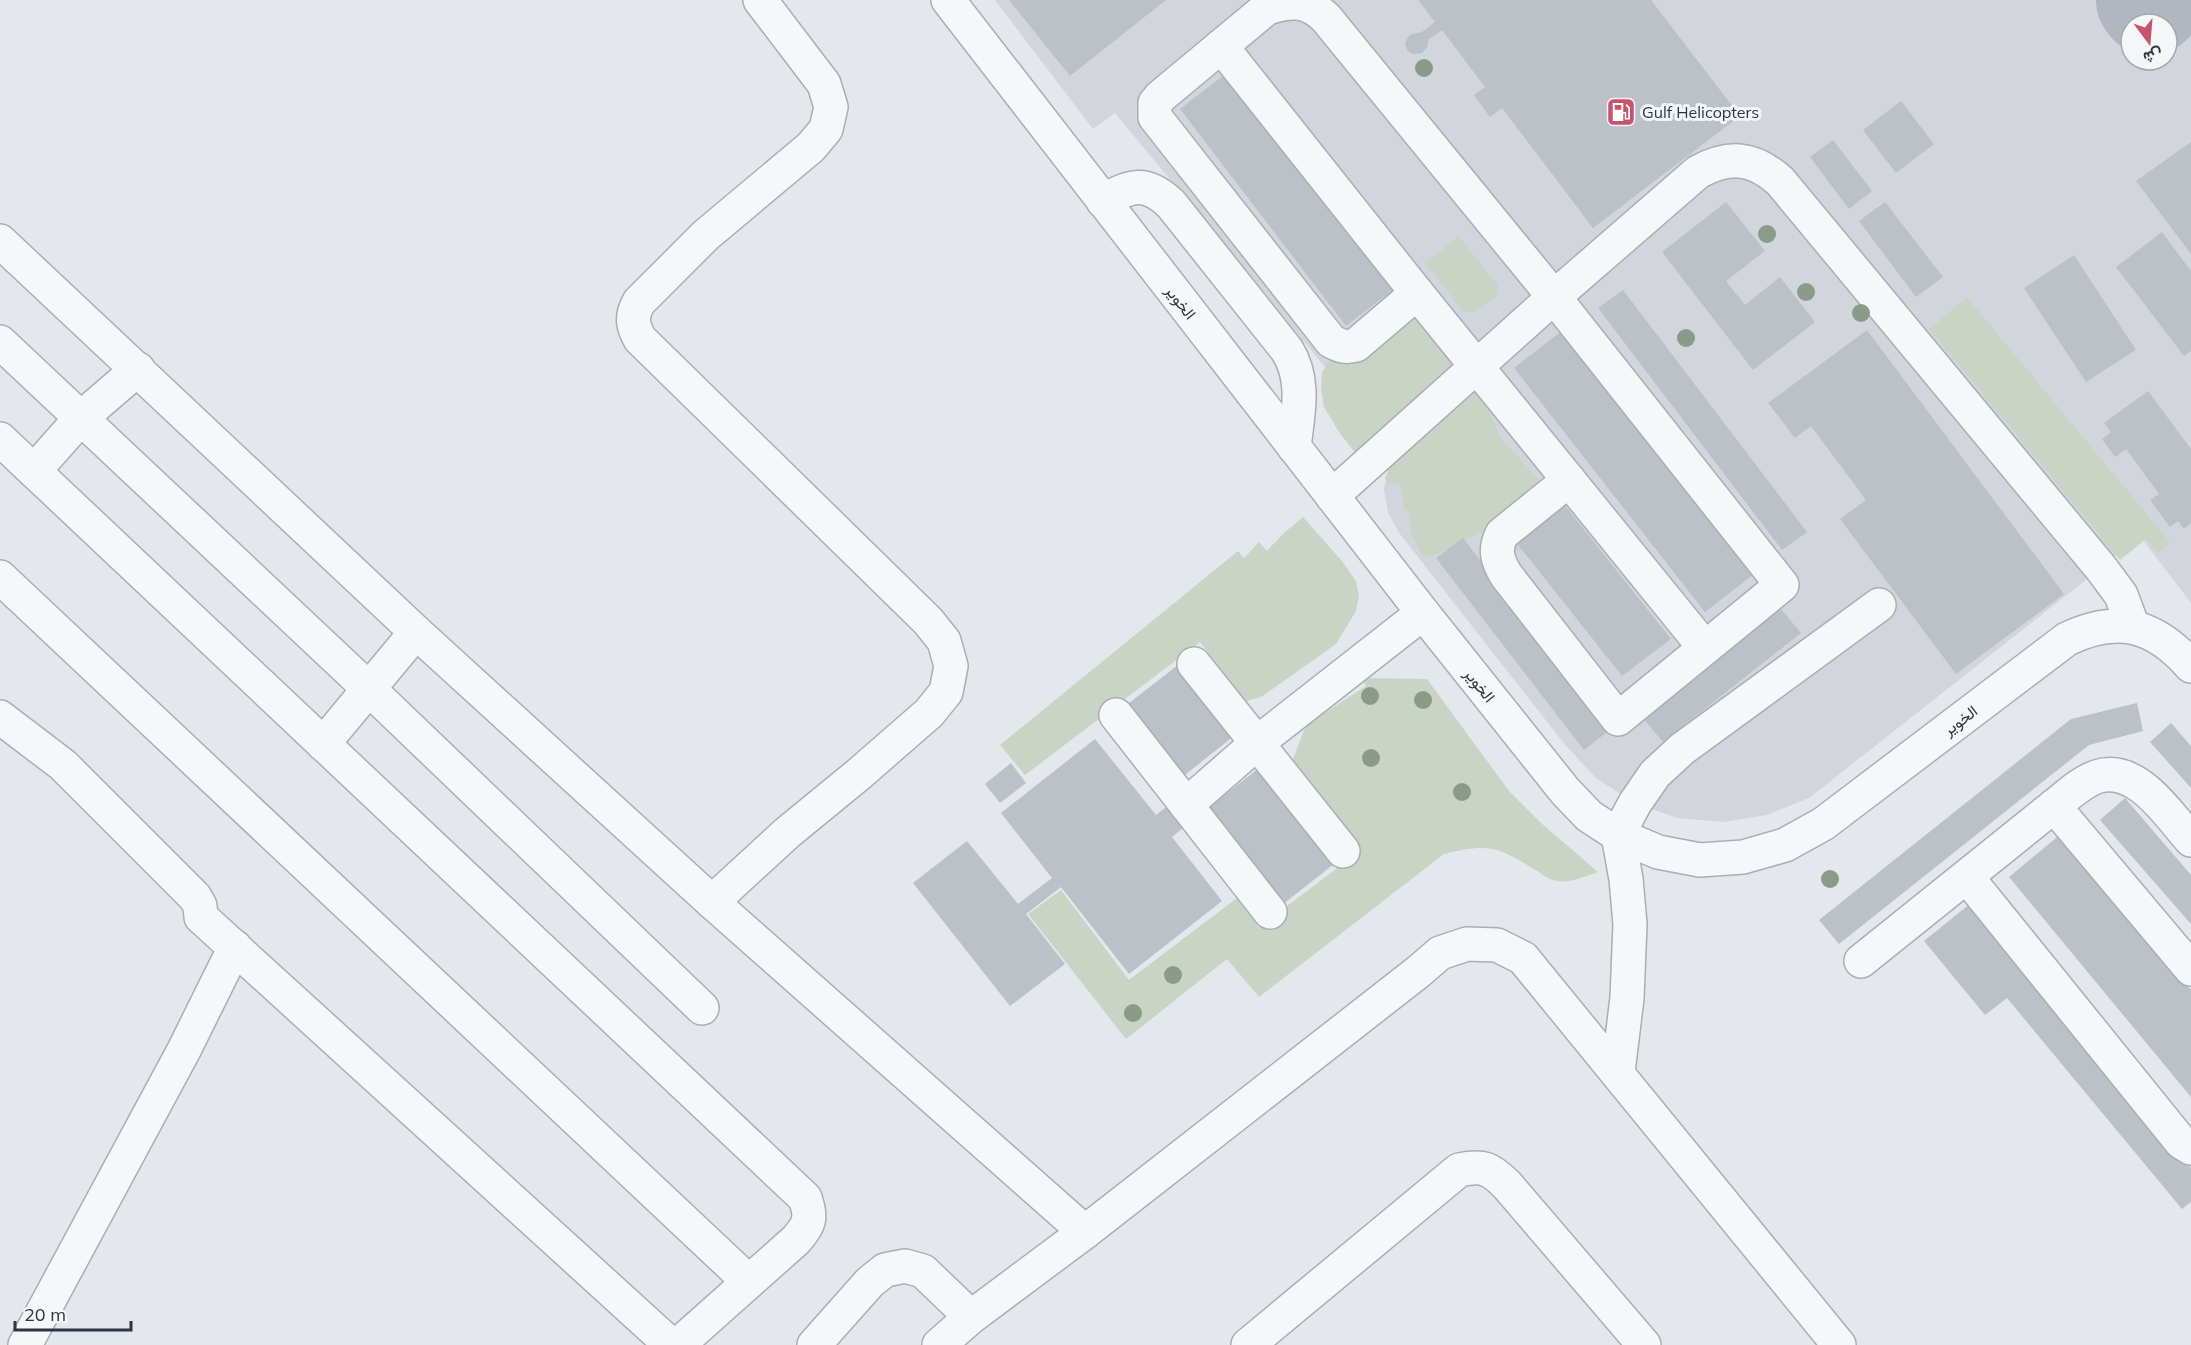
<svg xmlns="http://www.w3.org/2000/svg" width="2191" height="1345" viewBox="0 0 2191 1345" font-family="Mulish,Vazirmatn,sans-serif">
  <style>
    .built { fill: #d2d6dc; fill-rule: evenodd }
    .green { fill: #cad4c6 }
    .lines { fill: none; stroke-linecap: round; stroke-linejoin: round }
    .taxiway { stroke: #b2b7bf; stroke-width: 104 }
    .building { fill: #bcc0c7 }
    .minor-casing { stroke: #a9aeb5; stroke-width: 36 }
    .minor { stroke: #f6f7f9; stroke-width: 33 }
    .tree { fill: #8b9b8a }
    .labels { text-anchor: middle; stroke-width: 6; stroke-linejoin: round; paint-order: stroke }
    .poi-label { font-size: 16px; fill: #2d3542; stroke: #f4f6f8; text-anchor: start }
    .street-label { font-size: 16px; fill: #2d3542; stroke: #f4f6f8 }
  </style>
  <rect width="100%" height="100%" fill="#e4e7eb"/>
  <!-- built -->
  <path class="built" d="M995,0h1196v603l-52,-68 -38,33 -292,230 -42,17 -44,7 -46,-4 -42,-15 -38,-24 -31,-33 -166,-212 -12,-21 -4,-24 5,-24 -12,-35 -262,-317 -22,16zM2131,24h36v36h-36z"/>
  <!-- green -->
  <g class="green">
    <polygon points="1459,236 1498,286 1496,297 1474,312 1463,311 1425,263"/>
    <polygon points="1967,297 2170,542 2158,553 2146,539 2120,560 1929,329"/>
    <polygon points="1418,307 1485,401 1502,441 1517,455 1541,482 1534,542 1522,551 1514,552 1486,530 1431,557 1422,555 1411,534 1410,514 1404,507 1401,485 1388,483 1385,478 1389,471 1380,469 1360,459 1339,432 1324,407 1321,388 1322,372 1334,355"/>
    <polygon points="1303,517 1342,561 1356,581 1359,596 1356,611 1336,644 1261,697 1246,701 1200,642 1025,775 1000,745 1238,551 1244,558 1259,542 1267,551 1285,532"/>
    <path d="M1361,678l66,1 82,112 32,32 57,49c-14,5 -27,11 -41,9 -9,-1 -17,-9 -25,-13 -36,-23 -47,-24 -88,-14l-185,143 -32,-38 -101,80 -98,-125 33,-24 68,90 108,-82 22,29 101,-76 -68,-89 14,-37 60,-39z"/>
  </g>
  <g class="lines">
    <!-- taxiway -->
    <polyline class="taxiway" points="2148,0 2150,3"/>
  </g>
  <!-- building -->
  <g class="building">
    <polygon points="1009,0 1166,0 1070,76"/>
    <polygon points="1418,0 1651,0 1740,116 1593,228 1502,108 1490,117 1474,95 1485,87 1442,30 1428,40 1428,46 1422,53 1412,54 1407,50 1405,43 1408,37 1412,34 1422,32 1435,22"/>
    <polygon points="1228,72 1395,288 1346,326 1180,109"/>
    <polygon points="1901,101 1934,144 1896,173 1863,130"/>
    <polygon points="1833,140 1872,191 1849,209 1810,157"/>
    <polygon points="2191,142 2191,254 2136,181"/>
    <polygon points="1726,202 1765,251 1726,281 1745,305 1780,277 1815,322 1753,370 1662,252"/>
    <polygon points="1885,202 1943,277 1916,297 1859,221"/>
    <polygon points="2162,232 2191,271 2191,351 2184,356 2116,267"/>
    <polygon points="2074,255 2136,350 2086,382 2024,288"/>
    <polygon points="1623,290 1807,532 1782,550 1598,308"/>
    <polygon points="1563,330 1754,574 1705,612 1514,368"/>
    <polygon points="1867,330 2064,594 1956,674 1840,519 1866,500 1811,426 1795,438 1768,403"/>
    <polygon points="2148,391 2191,449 2191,523 2184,529 2178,521 2170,527 2150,500 2159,494 2126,449 2115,457 2102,439 2111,432 2104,423"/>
    <polygon points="1563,503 1671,639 1622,676 1515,541"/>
    <polygon points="1463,538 1611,729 1584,750 1436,558"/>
    <polygon points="1781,609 1801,633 1663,742 1643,718"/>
    <polygon points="1178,665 1234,736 1181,778 1124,707"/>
    <polygon points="2137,703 2143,731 2089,745 1839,944 1819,920 2071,719"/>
    <polygon points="2171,723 2191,746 2191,788 2150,742"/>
    <polygon points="1095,739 1156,815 1166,807 1183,828 1172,837 1222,901 1129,974 1061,887 1026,914 1065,964 1010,1006 913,883 967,841 1018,904 1052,878 1001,813"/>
    <polygon points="1011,763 1026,783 1000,803 985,784"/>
    <polygon points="1259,768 1334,864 1282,905 1208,808"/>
    <polygon points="2125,798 2191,875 2191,924 2100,820"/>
    <polygon points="2062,833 2191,990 2191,1097 2009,877"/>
    <polygon points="1971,903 2191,1168 2191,1202 2182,1209 2007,998 1985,1015 1924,941"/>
  </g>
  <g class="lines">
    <!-- minor casing -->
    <g class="minor-casing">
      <g id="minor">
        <path d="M948,0l475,613 142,178 24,25 29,19 40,17 42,8 43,-3 42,-12 38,-21 244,-185c50,-24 87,-15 124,27"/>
        <polyline points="1221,46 1417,293 1705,648"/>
        <path d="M1103,201c28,-16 43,-21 68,3l116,146c19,30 11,63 7,97"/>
        <polyline points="0,241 416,632 712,902 1085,1232"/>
        <path d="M1417,293l-61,52c-10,3 -16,1 -25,-4l-176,-224v-14l5,-6 107,-89c25,-8 40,-8 59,10l228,279 228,288 -164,134 -112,-144c-9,-15 -12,-26 -4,-41l67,-54"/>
        <polyline points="0,342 369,689 702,1008"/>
        <path d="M0,439l805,759c7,20 5,26 -9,42l-118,105"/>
        <polyline points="34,471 81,418 138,369"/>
        <path d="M1332,496l222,-199 144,-125c32,-17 55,-15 82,9l321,387 20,27 12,32"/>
        <polyline points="0,577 748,1281"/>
        <polyline points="1194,664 1343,851"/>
        <polyline points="1116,715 1270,912"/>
        <polyline points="0,717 63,765 195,897 200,906 201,917 671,1345"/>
        <polyline points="323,744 416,632"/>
        <polyline points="1186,805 1257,743 1423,613"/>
        <polyline points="2054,806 2191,969"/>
        <polyline points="1967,877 2181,1142 2191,1148"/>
        <path d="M712,902l75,-69 72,-59 70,-61 17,-21 5,-26 -7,-25 -16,-20 -288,-282c-8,-14 -9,-23 -1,-37l67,-67 105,-88 15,-18 5,-22 -7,-23 -64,-84"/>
        <path d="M1861,961l193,-155c13,-10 26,-23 42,-29 40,-14 72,37 95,63"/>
        <polyline points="1618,1072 1627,998 1630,924 1626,879 1618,835 1635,803 1655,774 1682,749 1879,605"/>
        <polyline points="25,1345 184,1050 235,947"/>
        <polyline points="814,1345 870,1282 885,1270 905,1266 923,1271 971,1317"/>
        <polyline points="939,1345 971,1317 1085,1232 1418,972 1440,953 1467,944 1497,945 1523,958 1839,1345"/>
        <path d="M1248,1345l211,-175c24,-5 31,-2 48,15l137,160"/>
      </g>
    </g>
    <!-- minor -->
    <use href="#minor" class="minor"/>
  </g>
  <!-- trees -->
  <g class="tree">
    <circle cx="1424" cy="68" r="9"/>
    <circle cx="1767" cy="234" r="9"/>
    <circle cx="1806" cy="292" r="9"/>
    <circle cx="1861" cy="313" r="9"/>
    <circle cx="1686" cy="338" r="9"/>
    <circle cx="1370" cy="696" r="9"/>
    <circle cx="1423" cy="700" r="9"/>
    <circle cx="1371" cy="758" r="9"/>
    <circle cx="1462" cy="792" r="9"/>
    <circle cx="1830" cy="879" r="9"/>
    <circle cx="1173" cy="975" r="9"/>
    <circle cx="1133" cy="1013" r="9"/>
  </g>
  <!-- icons -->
  <defs>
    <g id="fuel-square" transform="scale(1.5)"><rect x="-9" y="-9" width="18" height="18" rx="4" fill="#c4556a" stroke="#f4f6f8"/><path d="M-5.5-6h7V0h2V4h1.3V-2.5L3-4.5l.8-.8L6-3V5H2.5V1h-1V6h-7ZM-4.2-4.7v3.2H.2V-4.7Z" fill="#fff"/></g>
  </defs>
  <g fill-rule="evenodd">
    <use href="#fuel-square" x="1621" y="112"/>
  </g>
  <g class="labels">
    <!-- poi labels -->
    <g class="poi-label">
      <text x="1642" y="118">Gulf Helicopters</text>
    </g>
    <!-- street labels -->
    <g class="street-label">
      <text transform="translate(1181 302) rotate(52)" y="6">الخوير</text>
      <text transform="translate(1480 685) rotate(51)" y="6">الخوير</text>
      <text transform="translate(1960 720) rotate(-37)" y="6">الخوير</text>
    </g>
  </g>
  <!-- north arrow -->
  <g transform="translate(2149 42) rotate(164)"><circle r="28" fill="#f4f6f8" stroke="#a4a9af" stroke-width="1.5"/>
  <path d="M0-4.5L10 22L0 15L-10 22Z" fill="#c4556a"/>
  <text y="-9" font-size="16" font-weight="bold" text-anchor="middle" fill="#2d3542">ش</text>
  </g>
  <!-- scale -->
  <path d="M15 1321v9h116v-9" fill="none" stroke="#2d3542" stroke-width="3"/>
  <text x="24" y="1321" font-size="18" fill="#2d3542" stroke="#f4f6f8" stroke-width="4.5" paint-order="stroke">20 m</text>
</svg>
